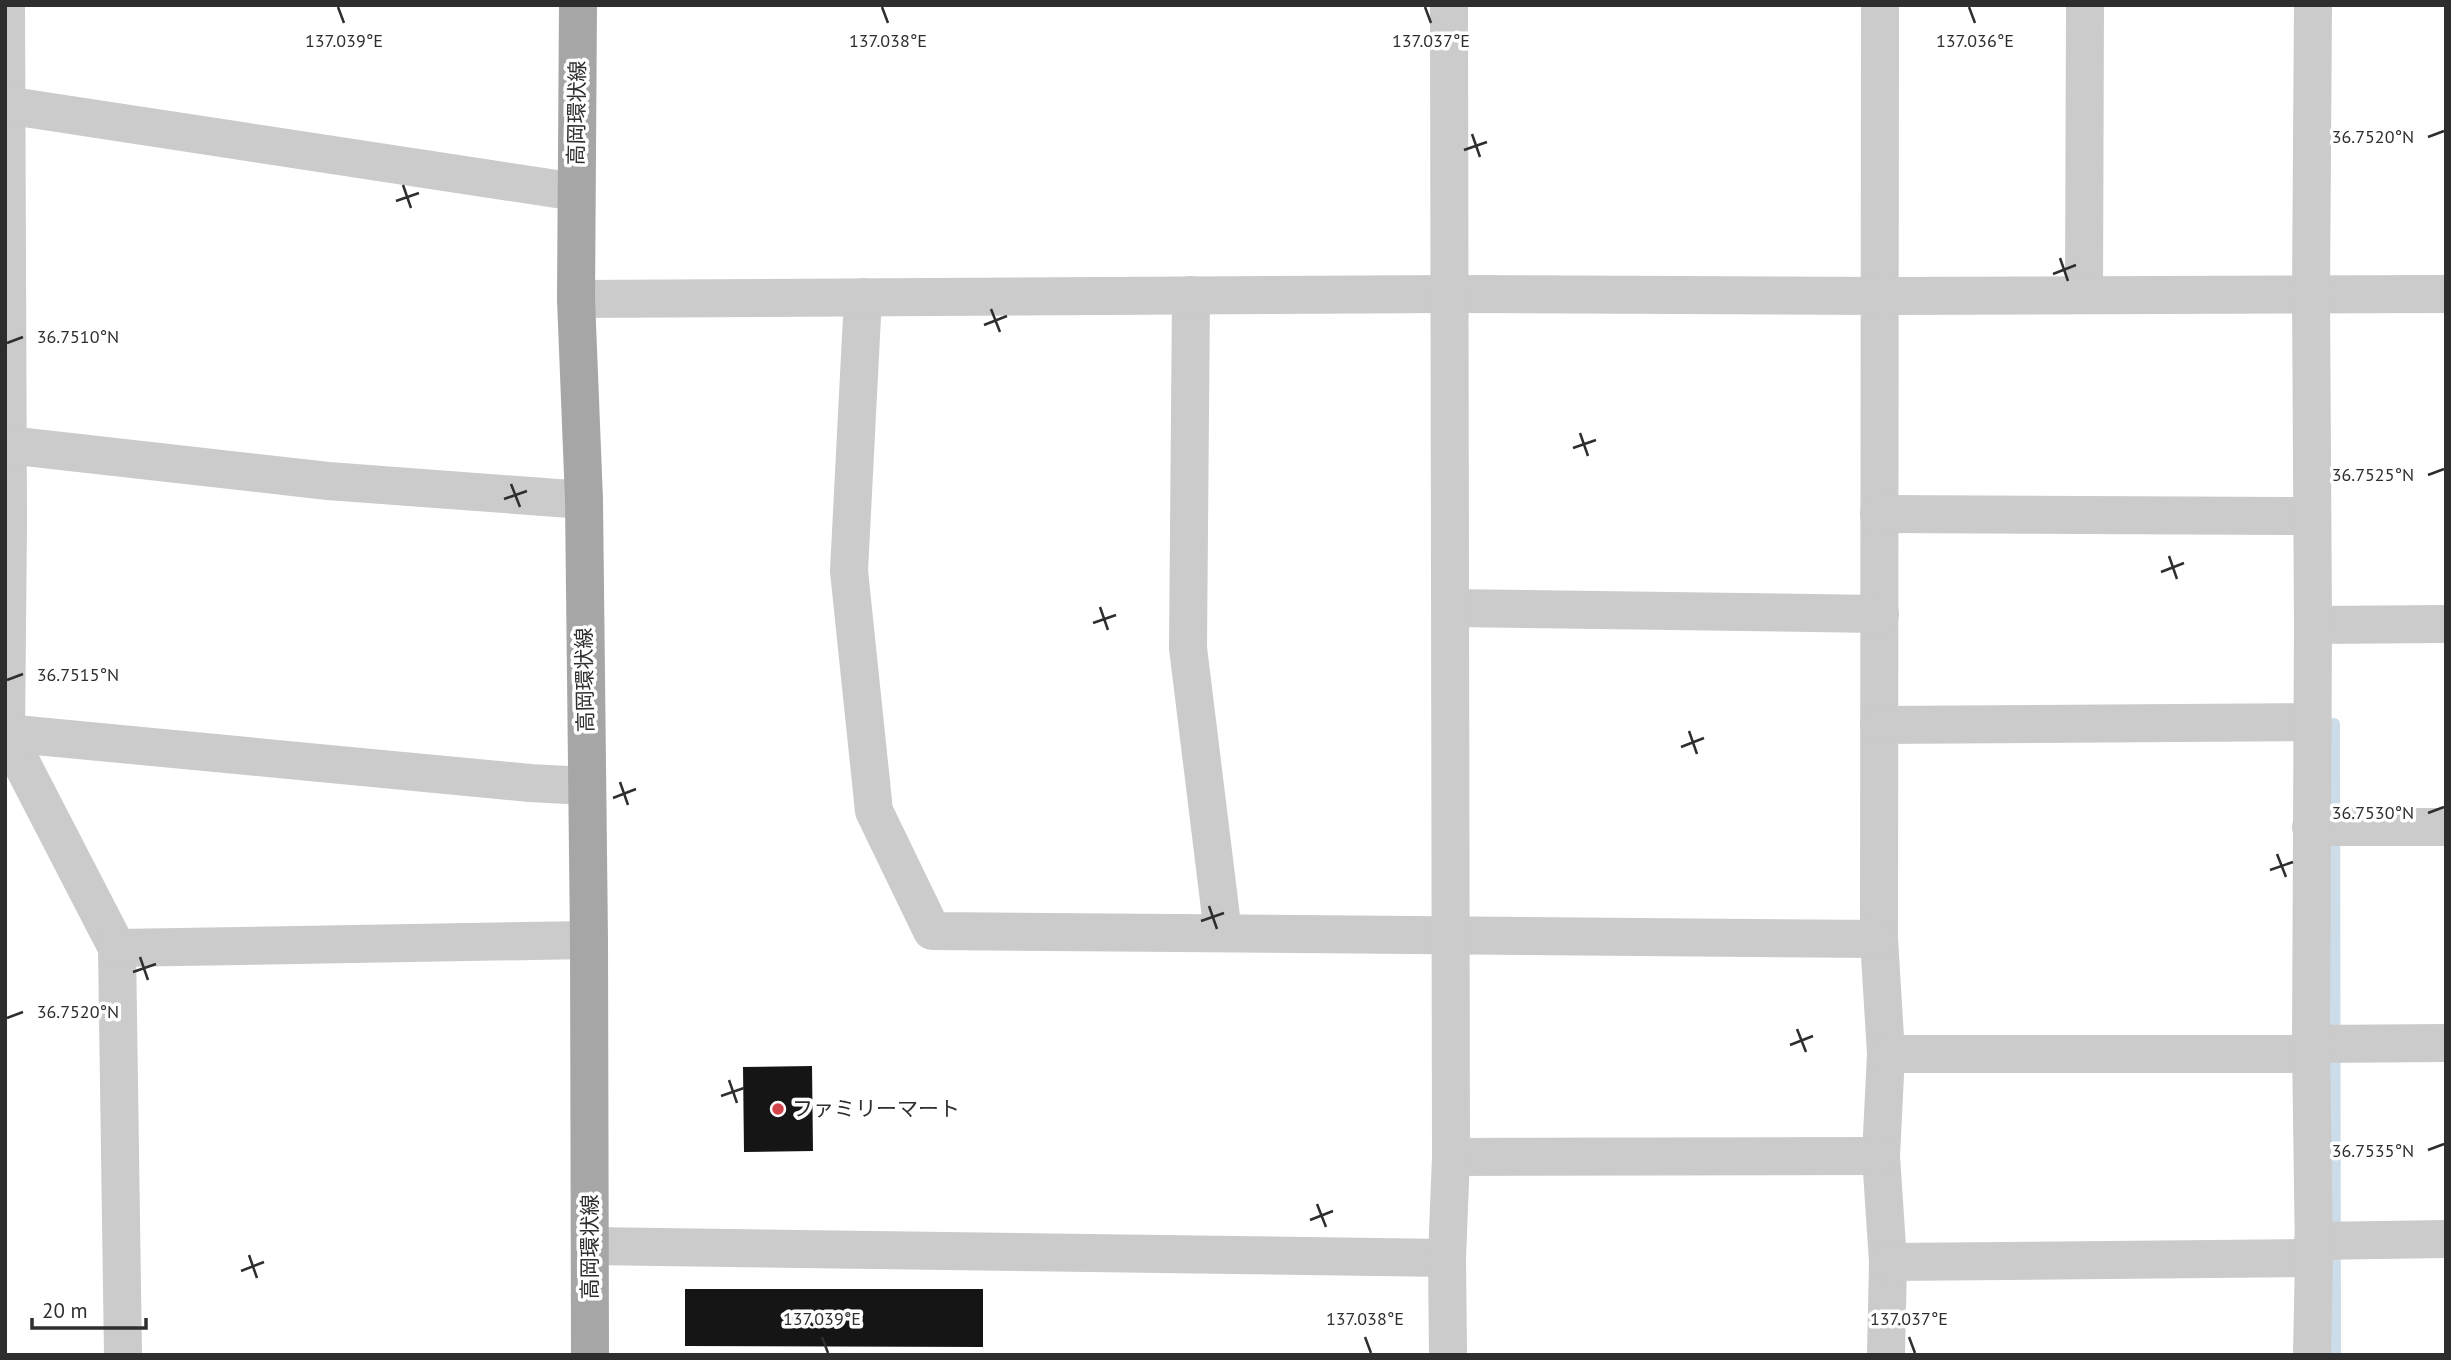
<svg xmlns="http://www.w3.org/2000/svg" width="2451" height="1360" viewBox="0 0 2451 1360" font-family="'PT Sans','Noto Sans JP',sans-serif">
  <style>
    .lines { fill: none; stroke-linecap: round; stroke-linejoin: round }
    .stream { stroke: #ccdce8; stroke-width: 12 }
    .building { fill: #151515 }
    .minor { stroke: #cbcbcb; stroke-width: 38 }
    .major { stroke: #a6a6a6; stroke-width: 38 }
    .ticks { fill: none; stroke: #2e2e2e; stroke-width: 2.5 }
    .poi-dot { fill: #d2434a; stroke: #fff; stroke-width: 2.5 }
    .labels { text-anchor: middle; stroke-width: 7; stroke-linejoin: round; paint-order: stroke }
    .street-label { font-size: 21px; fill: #2e2e2e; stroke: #fff }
    .poi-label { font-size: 21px; fill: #2e2e2e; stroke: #fff; text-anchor: start }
    .ticks-label { font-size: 18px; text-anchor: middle; fill: #2e2e2e; stroke: #fff; stroke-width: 7; stroke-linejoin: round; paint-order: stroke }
  </style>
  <rect width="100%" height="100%" fill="#fff"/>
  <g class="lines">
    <!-- stream -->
    <polyline class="stream" points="2334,724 2335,1355"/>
  </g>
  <!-- building -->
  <g class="building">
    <polygon points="812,1066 813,1151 744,1152 743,1067"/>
    <polygon points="685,1289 983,1289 983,1347 685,1346"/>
  </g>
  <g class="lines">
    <!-- minor -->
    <g class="minor">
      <polyline points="6,5 8,523 6,733 117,948 123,1355"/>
      <polyline points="1880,5 1879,939 1886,1054 1881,1156 1888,1262 1886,1355"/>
      <polyline points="5,105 576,192"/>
      <polyline points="2084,294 2085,5"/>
      <polyline points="1191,295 1188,648 1223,933"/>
      <polyline points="863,297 849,571 874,811 932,931 1879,939"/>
      <polyline points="576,299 1450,294 1882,296 2446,294"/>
      <polyline points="8,445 328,481 584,500"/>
      <polyline points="1879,514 2312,516"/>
      <polyline points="1451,608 1880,614"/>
      <polyline points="2313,625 2446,624"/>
      <polyline points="1879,725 2313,722"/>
      <polyline points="5,733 530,783 587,786"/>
      <polyline points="2311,827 2446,827"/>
      <polyline points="117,948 589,940"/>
      <polyline points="2311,1044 2446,1043"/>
      <polyline points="1886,1054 2311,1054"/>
      <polyline points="1451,1157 1881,1156"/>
      <polyline points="2313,1241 2446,1239"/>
      <polyline points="590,1246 1447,1258"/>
      <polyline points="1888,1262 2314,1258"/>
      <polyline points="1448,1355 1447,1258 1451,1157 1449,5"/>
      <polyline points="2312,1355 2314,1258 2311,1044 2313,625 2311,293 2313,5"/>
    </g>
    <!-- major -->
    <polyline class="major" points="578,5 576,299 584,500 589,940 590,1355"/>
  </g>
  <!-- ticks -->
  <path class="ticks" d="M338,7l6,16M882,7l6,16M1425,7l6,16M1969,7l6,16M1472,134l8,23M2428,137l16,-6M1464,150l23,-8M403,185l8,23M396,201l23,-8M2060,258l8,23M2053,274l23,-9M991,309l9,23M984,325l23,-9M7,343l16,-6M1580,433l8,23M1573,448l23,-8M2428,475l16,-6M511,484l9,23M504,499l23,-8M2169,556l8,23M2161,572l23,-9M1100,607l8,23M1093,623l23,-8M7,680l16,-6M1689,731l8,23M1681,747l23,-9M620,782l8,23M613,798l23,-9M2428,813l16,-6M2277,854l9,23M2270,870l23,-8M1209,906l8,23M1201,921l23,-8M140,957l8,23M133,972l23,-8M7,1018l16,-6M1797,1029l9,23M1790,1045l23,-9M729,1080l8,23M721,1096l23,-8M2428,1150l16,-6M1317,1204l9,23M1310,1220l23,-9M249,1255l8,23M241,1271l23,-9M822,1337l6,16M1365,1337l6,16M1909,1337l6,16"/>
  <!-- markers -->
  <circle class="poi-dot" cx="778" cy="1109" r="7"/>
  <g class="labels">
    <!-- street labels -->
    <g class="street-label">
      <text transform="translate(577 113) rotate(-89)" y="7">高岡環状線</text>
      <text transform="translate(585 680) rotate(-91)" y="7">高岡環状線</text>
      <text transform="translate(590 1247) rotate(-90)" y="7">高岡環状線</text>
    </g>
    <!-- poi labels -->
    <g class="poi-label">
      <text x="792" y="1116">ファミリーマート</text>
    </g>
  </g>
  <g class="ticks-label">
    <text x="344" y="47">137.039°E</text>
    <text x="888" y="47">137.038°E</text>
    <text x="1431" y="47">137.037°E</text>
    <text x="1975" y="47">137.036°E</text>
    <text x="2373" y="143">36.7520°N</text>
    <text x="78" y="343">36.7510°N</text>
    <text x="2373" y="481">36.7525°N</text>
    <text x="78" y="681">36.7515°N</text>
    <text x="2373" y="819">36.7530°N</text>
    <text x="78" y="1018">36.7520°N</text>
    <text x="2373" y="1157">36.7535°N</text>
    <text x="822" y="1325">137.039°E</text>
    <text x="1365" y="1325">137.038°E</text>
    <text x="1909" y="1325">137.037°E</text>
  </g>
  <!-- border -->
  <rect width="2451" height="1360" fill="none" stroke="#2e2e2e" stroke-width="14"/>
  <!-- scale -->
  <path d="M32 1318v10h114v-10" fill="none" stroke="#2e2e2e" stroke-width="3.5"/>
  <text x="42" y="1318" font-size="21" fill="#2e2e2e" stroke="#ffffff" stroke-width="5" paint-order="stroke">20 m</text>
</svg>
